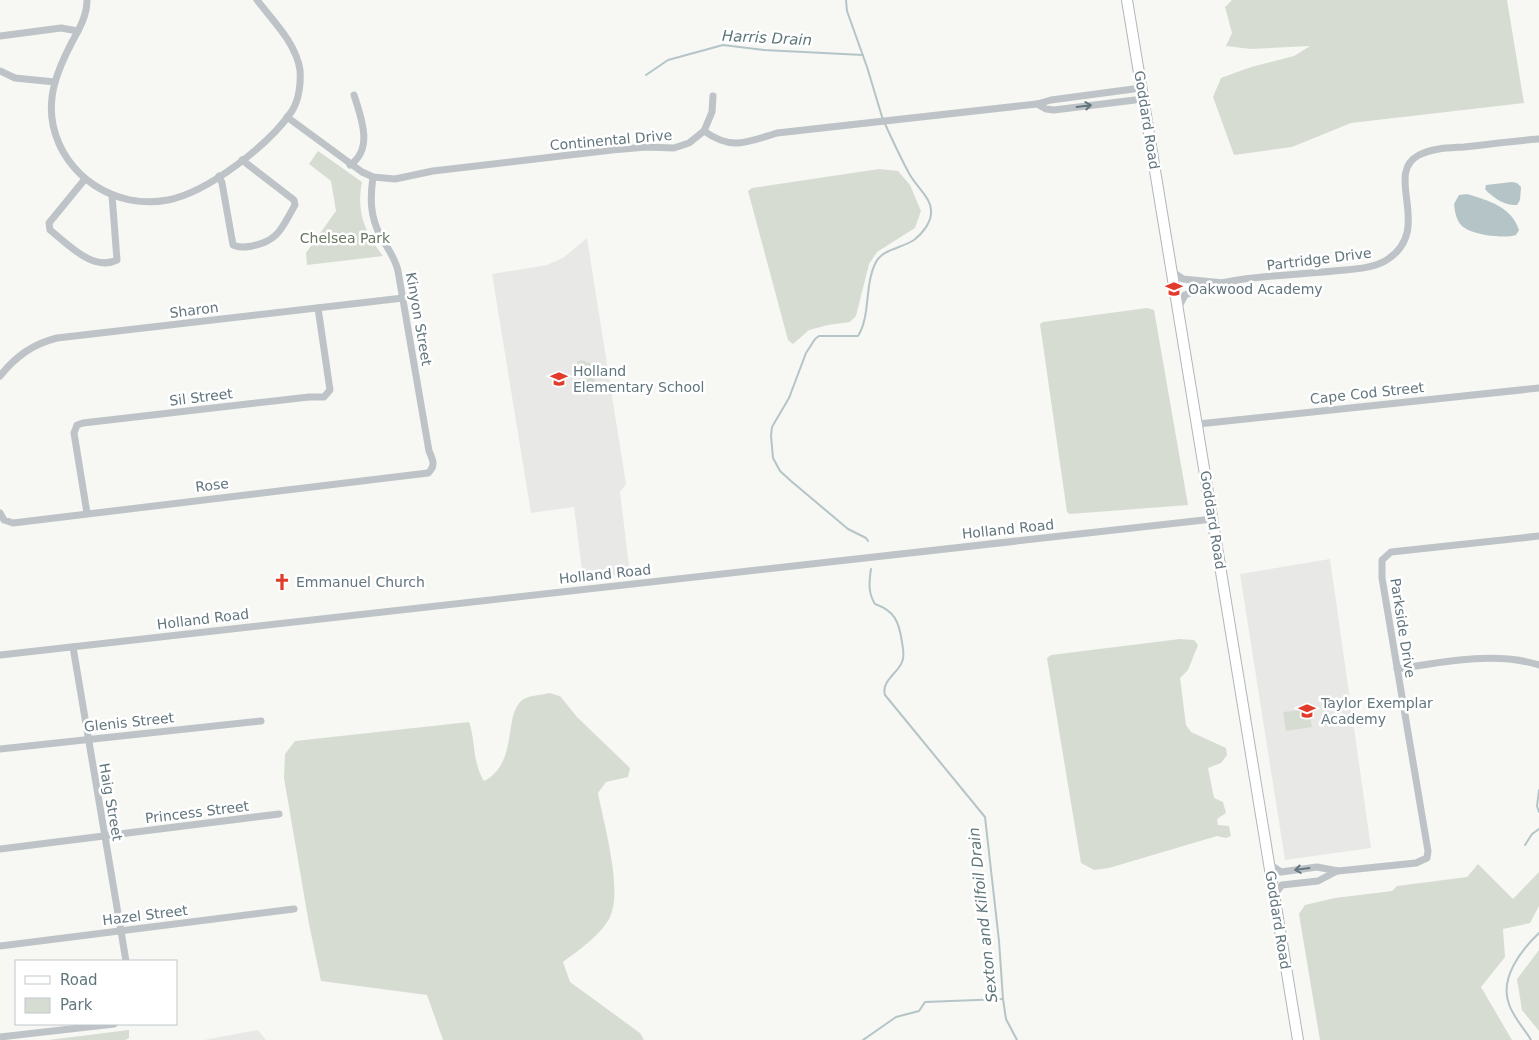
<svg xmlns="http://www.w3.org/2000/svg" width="1539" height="1040" viewBox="0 0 1539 1040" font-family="'DejaVu Sans',sans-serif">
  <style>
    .built { fill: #e8e8e7 }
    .green { fill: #d7dcd3 }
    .water { fill: #b5c5c7 }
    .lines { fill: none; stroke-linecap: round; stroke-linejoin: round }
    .stream { stroke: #b5c5c7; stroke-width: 2 }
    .secondary-casing { stroke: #b0b7ba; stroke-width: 12 }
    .street { stroke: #bdc3c6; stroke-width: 7 }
    .secondary { stroke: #fff; stroke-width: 10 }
    .oneway { stroke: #62767e }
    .labels { text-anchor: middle; stroke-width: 5; stroke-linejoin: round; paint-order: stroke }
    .street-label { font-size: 14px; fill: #62767e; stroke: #fff }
    .park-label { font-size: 14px; fill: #687761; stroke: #fff }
    .poi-label { font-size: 14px; fill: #62767e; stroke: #fff; text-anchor: start }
    .water-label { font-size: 15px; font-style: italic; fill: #5e7679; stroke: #fff }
  </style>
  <rect width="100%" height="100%" fill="#f7f7f4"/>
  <!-- built -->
  <g class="built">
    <polygon points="587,238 626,484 620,492 630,574 583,578 574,507 531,513 492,274 547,265 563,258"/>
    <polygon points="1330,559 1371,848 1285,860 1240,574"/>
    <polygon points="258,1030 266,1040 204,1040"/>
  </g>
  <!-- green -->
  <g class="green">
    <polygon points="1232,0 1507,0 1524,103 1351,123 1292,147 1234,155 1213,97 1221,78 1251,67 1294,56 1310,46 1251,49 1226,46 1232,33 1225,7"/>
    <path d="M318,151l44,31c-6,30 3,51 21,74l-76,9 -1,-12 30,-42 -5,-30 -22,-17z"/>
    <polygon points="879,169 898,171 910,185 921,211 915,228 877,252 869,264 856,316 850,322 828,325 809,330 793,344 788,340 748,191 752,188"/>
    <polygon points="1147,308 1154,310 1188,505 1070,514 1067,512 1040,324 1043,322"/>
    <polygon points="581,360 593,364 595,383 581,385 577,362"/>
    <polygon points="1180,639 1194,640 1198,645 1188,670 1180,678 1186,725 1191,732 1226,748 1227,755 1221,763 1208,768 1214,798 1223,802 1226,813 1217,819 1218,825 1229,826 1231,836 1226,838 1217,836 1109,868 1094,870 1081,863 1047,658 1051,655"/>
    <path d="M549,693l11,3 17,21 53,51 -2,9 -22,5 -8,11c6,32 25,96 12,124 -8,17 -32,34 -47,45l7,20 70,51 4,7h-201l-16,-45 -106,-14 -12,-57 -25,-146 1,-24 10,-13 174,-19c7,20 3,40 15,59 37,-19 17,-72 42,-83 7,-3 16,-3 23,-5z"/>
    <polygon points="1300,710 1309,710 1312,727 1286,731 1283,712"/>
    <polygon points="1478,864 1513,899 1539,872 1539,906 1530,923 1503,929 1505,957 1481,987 1512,1040 1320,1040 1299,914 1305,905 1335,898 1392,891 1397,886 1467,877"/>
    <polygon points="1539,950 1539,1031 1522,1010 1517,979"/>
    <polygon points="129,1030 129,1038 125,1040 48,1040"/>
  </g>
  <!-- water -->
  <g class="water">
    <path d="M1512,182l5,1 4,4 -1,13 -3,5c-12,1 -24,-7 -32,-16l1,-4z"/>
    <path d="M1467,194c22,7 44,12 52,36l-3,5c-12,4 -44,0 -54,-9 -6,-6 -7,-14 -8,-22l5,-9z"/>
  </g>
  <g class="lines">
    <!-- stream -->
    <g class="stream">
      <polyline points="846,0 847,11 867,67 883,120"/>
      <polyline points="646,75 668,60 723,45 764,50 863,55"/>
      <path d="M868,541l-2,-3 -18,-9 -57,-48 -11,-10 -7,-13 -2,-22 1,-9 17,-29 17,-45 9,-14 4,-3h39c13,-21 6,-51 18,-74 7,-13 26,-14 38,-22 8,-6 18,-18 17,-29 0,-13 -14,-24 -21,-36 -9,-16 -17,-34 -25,-51"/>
      <path d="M871,569c-2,13 -3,24 4,35 20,7 24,18 27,38 1,7 3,14 0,20 -4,11 -21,19 -17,33l100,122 14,124 4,58 3,20 11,21"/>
      <polyline points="1539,790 1537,806 1539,812"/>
      <polyline points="1525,845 1532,834 1539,829"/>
      <polyline points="863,1040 896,1017 919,1011 925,1002 1003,999"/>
      <path d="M1531,1040c-7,-12 -18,-23 -22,-36 -10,-26 13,-55 30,-71"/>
    </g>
    <!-- secondary casing -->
    <g class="secondary-casing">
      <polyline id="secondary" points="1127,0 1298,1040"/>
    </g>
    <!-- street -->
    <g class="street">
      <path d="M87,0c0,16 -8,29 -15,42 -14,27 -25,53 -19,83 11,52 63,85 115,75 40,-8 101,-55 124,-89 7,-11 9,-28 8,-41 -4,-27 -27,-49 -43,-70"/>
      <polyline points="0,36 61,28 78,31"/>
      <polyline points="0,71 15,78 55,82"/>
      <polyline points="1037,104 1046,109 1054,110 1143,99"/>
      <polyline points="287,117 362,172 373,177 395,179 433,171 612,150 646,147 674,148 689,143 704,131 712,112 713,96"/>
      <path d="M704,131c28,20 43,11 73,2l260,-29 14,-4 90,-12"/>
      <path d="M350,165c24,-16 11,-48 4,-70"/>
      <path d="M219,176l3,7 11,62c7,3 12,2 19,1 27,-5 30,-19 43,-41l-1,-5 -52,-40"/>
      <path d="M85,179l-36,44 1,7c18,14 43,42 67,30l-5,-65"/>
      <polyline points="1171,271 1183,279 1223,283"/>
      <path d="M1178,308l7,-13c42,-20 102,-19 149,-24 17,-2 37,-2 51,-10 51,-30 -3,-87 34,-106 13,-7 30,-7 45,-8 25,-3 50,-6 75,-8"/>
      <path d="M0,376c16,-20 33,-32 57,-38l346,-40"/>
      <polyline points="1198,424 1539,388"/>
      <path d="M0,513l4,7 9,3 415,-50c8,-7 5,-13 1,-22l-31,-180c-3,-14 -11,-23 -18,-36 -10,-19 -10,-37 -7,-58"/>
      <polyline points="87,513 74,433 77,425 83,423 309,397 324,397 330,390 318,308"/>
      <polyline points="73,647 126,961"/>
      <polyline points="0,655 1213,519"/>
      <path d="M1397,669c44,-7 99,-18 142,-4"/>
      <polyline points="0,749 261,721"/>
      <polyline points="0,849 279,814"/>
      <polyline points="1269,864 1281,872 1317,867 1338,871 1416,863 1427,858 1428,851 1382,578 1382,560 1391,552 1539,536"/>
      <polyline points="1274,895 1282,885 1318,881 1337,871"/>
      <polyline points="0,946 294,909"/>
      <polyline points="0,1037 114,1024"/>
    </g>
    <!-- secondary -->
    <use href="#secondary" class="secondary"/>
  </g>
  <!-- one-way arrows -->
  <defs><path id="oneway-shaft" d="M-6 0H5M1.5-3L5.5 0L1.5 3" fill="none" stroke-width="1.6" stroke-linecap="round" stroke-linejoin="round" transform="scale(1.25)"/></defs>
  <g class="oneway">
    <use href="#oneway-shaft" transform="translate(1084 106) rotate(-7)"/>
    <use href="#oneway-shaft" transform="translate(1302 869) rotate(172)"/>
  </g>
  <!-- icons -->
  <defs>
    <g id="school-bare" transform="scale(1.35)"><path d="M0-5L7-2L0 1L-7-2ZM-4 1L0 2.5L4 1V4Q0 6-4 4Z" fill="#e03b2b" stroke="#fff" stroke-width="2.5" paint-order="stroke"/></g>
    <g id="church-bare" transform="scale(1.35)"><path d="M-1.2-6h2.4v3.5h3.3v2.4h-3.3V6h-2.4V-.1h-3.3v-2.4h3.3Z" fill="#e03b2b" stroke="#fff" stroke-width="2.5" paint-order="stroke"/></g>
  </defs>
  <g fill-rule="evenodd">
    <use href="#school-bare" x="1174" y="289"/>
    <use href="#school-bare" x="559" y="379"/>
    <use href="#church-bare" x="282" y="582"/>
    <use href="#school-bare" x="1307" y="711"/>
  </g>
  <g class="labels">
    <!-- street labels -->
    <g class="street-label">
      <text transform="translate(1147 120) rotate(81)" y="5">Goddard Road</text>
      <text transform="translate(611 140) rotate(-5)" y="5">Continental Drive</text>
      <text transform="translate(1319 259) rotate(-7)" y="5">Partridge Drive</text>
      <text transform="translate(194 310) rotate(-7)" y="5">Sharon</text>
      <text transform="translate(419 319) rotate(80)" y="5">Kinyon Street</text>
      <text transform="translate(1367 393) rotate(-6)" y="5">Cape Cod Street</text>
      <text transform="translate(201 397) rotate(-7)" y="5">Sil Street</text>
      <text transform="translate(212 485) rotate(-7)" y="5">Rose</text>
      <text transform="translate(1213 520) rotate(81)" y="5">Goddard Road</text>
      <text transform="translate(1008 529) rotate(-6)" y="5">Holland Road</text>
      <text transform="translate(605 574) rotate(-6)" y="5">Holland Road</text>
      <text transform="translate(203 619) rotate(-7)" y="5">Holland Road</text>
      <text transform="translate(1403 628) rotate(81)" y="5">Parkside Drive</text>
      <text transform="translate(129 722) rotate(-6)" y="5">Glenis Street</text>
      <text transform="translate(111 802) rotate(80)" y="5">Haig Street</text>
      <text transform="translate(197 812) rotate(-7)" y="5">Princess Street</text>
      <text transform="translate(145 915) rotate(-7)" y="5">Hazel Street</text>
      <text transform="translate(1278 920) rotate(81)" y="5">Goddard Road</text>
    </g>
    <!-- park labels -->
    <g class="park-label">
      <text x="345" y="243">Chelsea Park</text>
    </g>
    <!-- poi labels -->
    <g class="poi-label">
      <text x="1188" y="294">Oakwood Academy</text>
      <text x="573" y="376">Holland<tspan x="573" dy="16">Elementary School</tspan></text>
      <text x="296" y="587">Emmanuel Church</text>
      <text x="1321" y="708">Taylor Exemplar<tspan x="1321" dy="16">Academy</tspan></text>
    </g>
    <!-- water labels -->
    <g class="water-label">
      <text transform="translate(767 38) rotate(3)" y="5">Harris Drain</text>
      <text transform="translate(983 915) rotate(-96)" y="5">Sexton and Kilfoil Drain</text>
    </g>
  </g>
  <!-- legend -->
  <rect x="15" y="960" width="162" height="65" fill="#ffffff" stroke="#c0c8cb"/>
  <rect x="25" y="976" width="25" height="8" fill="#ffffff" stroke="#c0c8cb"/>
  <text x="60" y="985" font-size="15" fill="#62767e">Road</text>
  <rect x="25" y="998" width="25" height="15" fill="#d7dcd3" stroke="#c0c8cb"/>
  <text x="60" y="1010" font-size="15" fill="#62767e">Park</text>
</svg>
